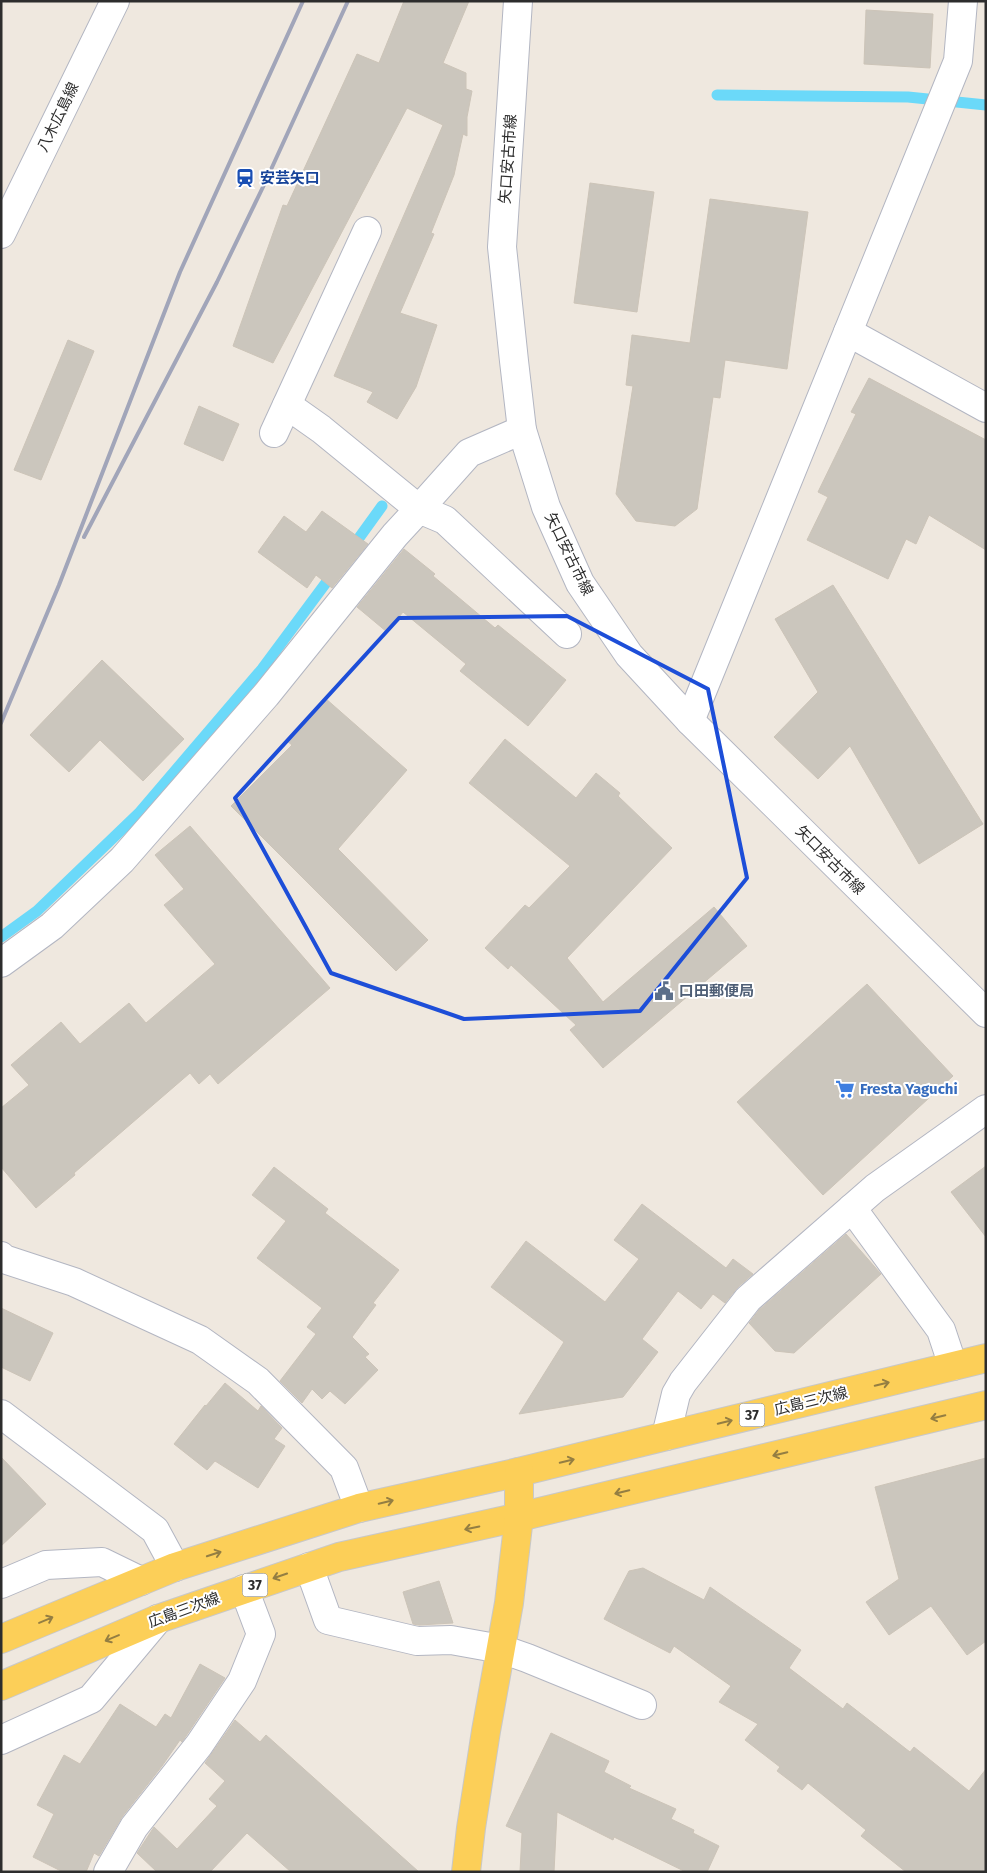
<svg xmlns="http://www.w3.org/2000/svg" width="987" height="1873" viewBox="0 0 987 1873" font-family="'Fira Sans','Noto Sans JP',sans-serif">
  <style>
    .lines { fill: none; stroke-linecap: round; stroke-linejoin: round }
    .stream { stroke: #6bd9f9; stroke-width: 11 }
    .building { fill: #cbc6bd; stroke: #ccc4b8 }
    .street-casing { stroke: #b3b6c2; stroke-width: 30 }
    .secondary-casing { stroke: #b3b6c2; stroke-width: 30 }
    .primary-casing { stroke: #c8c8c8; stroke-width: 30 }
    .street { stroke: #fff; stroke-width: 28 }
    .secondary { stroke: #fff; stroke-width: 28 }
    .primary { stroke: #fccf58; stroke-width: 28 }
    .rail { stroke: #a1a5b9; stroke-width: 4 }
    .oneway { stroke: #947e42 }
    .marked { fill: none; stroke: #1d4ed8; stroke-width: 4; stroke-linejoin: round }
    .labels { text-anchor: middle; stroke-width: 4; stroke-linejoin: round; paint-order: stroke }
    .shield { fill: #fff; stroke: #6c6c6c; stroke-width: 1 }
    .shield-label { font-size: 14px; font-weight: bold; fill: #2d2d2d }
    .street-label { font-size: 15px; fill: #2d2d2d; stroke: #fff }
    .transit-label { font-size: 15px; font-weight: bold; fill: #164399; stroke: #fff; text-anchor: start }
    .service-label { font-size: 15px; font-weight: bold; fill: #4e5e75; stroke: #fff; text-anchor: start }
    .shop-label { font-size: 15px; font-weight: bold; fill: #366cbe; stroke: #fff; text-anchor: start }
  </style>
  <rect width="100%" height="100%" fill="#efe8df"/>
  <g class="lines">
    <!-- stream -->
    <g class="stream">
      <polyline points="717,95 908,97 986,105"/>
      <polyline points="351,549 382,506"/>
      <polyline points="1,937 37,911 139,813 262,669 334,572"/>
    </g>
  </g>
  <!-- building -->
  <g class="building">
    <polygon points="404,1 469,1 443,63 466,73 466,89 472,91 467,117 467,136 463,134 454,175 431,233 434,234 400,313 437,325 416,387 397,419 367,402 373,392 334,376 443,125 407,108 273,363 233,346 283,205 287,206 357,54 379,63"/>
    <polygon points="866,10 933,14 930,68 864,64"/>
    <polygon points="590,183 654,192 637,312 574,303"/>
    <polygon points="710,199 808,212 787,369 725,360 720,398 713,397 697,509 675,526 636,521 616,494 633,386 626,385 632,335 690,343"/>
    <polygon points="68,340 94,351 41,480 14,470"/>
    <polygon points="869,378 986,440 986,550 929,515 916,544 906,539 888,579 807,540 828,497 818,492 856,414 851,412"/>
    <polygon points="199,406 239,424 223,461 184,444"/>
    <polygon points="322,511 368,544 332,588 316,575 307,588 258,552 284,516 306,532"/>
    <polygon points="404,549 435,574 433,576 495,628 498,625 566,680 528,726 460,671 466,664 403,612 387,632 357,607"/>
    <polygon points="833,585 983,824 919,864 850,746 818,779 774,737 818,692 775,619"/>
    <polygon points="102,660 184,739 143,781 100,740 69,772 30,735"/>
    <polygon points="325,698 407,770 338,849 428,940 396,971 231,806 292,745 287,741"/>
    <polygon points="505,739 576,798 596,773 620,793 618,796 672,848 567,958 603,1002 714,907 747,946 603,1068 570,1030 576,1025 511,965 508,969 485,948 525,905 529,908 570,866 469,783"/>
    <polygon points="190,826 330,988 218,1084 210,1074 199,1084 190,1073 74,1173 75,1175 36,1208 1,1167 1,1108 29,1085 11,1065 61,1022 80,1044 129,1003 146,1023 215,964 164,905 184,889 155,855"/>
    <polygon points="867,984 953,1076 823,1195 737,1102"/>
    <polygon points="986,1166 986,1237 951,1192"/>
    <polygon points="274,1167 328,1209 325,1213 399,1270 373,1303 376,1305 352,1337 369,1354 365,1357 378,1370 345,1404 330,1391 322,1399 312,1389 302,1403 280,1381 316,1334 307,1327 322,1308 257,1258 286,1221 252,1195"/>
    <polygon points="642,1204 726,1268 733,1259 753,1274 738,1287 725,1303 713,1294 701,1309 678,1291 642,1339 658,1352 623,1397 519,1414 564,1342 491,1287 526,1241 605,1302 639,1259 614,1240"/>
    <polygon points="846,1234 881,1274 794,1353 775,1351 749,1323 759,1310"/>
    <polygon points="1,1308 53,1333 30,1381 1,1367"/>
    <polygon points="225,1383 258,1411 261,1406 282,1428 274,1439 285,1446 258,1488 215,1461 207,1470 174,1444 205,1405 206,1406"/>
    <polygon points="1,1457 46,1504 1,1546"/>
    <polygon points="986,1458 986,1641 967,1655 931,1606 889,1635 866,1602 899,1579 875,1487"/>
    <polygon points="643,1568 704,1600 710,1587 801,1650 789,1668 843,1709 847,1703 910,1752 914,1747 969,1791 986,1769 986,1872 906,1872 861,1836 866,1830 808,1783 802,1790 777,1771 780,1767 745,1740 758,1724 719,1702 731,1686 674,1646 670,1653 604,1619 629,1571"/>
    <polygon points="439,1581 453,1623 419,1625 413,1624 403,1592"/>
    <polygon points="200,1664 225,1678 186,1736 182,1742 180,1740 162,1766 122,1817 99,1856 94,1853 86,1872 63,1872 33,1857 54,1814 37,1805 64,1755 80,1764 120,1704 156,1727 165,1714 171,1718"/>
    <polygon points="235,1720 260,1742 266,1735 419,1872 291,1872 247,1833 210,1872 157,1872 137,1853 154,1827 177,1849 217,1806 209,1799 225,1781 205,1763"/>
    <polygon points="551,1733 609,1761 604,1772 631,1786 629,1788 676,1809 671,1819 694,1830 693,1833 719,1846 707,1872 686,1872 614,1837 613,1840 557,1812 554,1872 520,1872 522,1833 506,1826"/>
  </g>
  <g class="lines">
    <!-- street casing -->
    <g class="street-casing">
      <g id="street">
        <polyline points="848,332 986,408"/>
        <polyline points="287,405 321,429 419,509 469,453 522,430"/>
        <polyline points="274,433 367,231"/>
        <polyline points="690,721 958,61 963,1"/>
        <polyline points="1,963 52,926 122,860 266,695 395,535 419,509 445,520 567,634"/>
        <polyline points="852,1208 941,1330 953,1366"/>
        <polyline points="1,1256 4,1259 74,1282 200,1340 258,1381 344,1468 359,1508"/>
        <polyline points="1,1414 155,1530 175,1567"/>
        <polyline points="666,1436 676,1394 683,1382 748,1299 875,1188 986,1109"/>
        <polyline points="309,1567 328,1620 417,1641 451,1640 501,1649 527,1658 642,1705"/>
        <polyline points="1,1584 46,1565 102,1562 141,1581"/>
        <polyline points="1,1740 91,1699 158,1619"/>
        <polyline points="108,1872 134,1827 199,1745 242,1681 261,1634 244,1589"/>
      </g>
    </g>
    <!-- secondary casing -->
    <g class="secondary-casing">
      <g id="secondary">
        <polyline points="518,1 502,247 514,361 522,430 546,507 580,583 629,655 690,721 986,1013"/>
        <polyline points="1,234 115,1"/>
      </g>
    </g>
    <!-- primary casing -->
    <g class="primary-casing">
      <g id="primary">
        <polyline points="1,1639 175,1567 359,1508 519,1472 986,1358"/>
        <polyline points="1,1686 158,1619 339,1557 519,1517 986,1405"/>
        <polyline points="466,1872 471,1828 486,1731 509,1603 519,1517 519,1472"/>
      </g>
    </g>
    <!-- street -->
    <use href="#street" class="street"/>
    <!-- secondary -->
    <use href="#secondary" class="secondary"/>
    <!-- primary -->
    <use href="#primary" class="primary"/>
    <!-- rail -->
    <g class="rail">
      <polyline points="84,537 217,282 263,187 348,1"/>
      <polyline points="1,723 59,585 180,272 303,1"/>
    </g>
  </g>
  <!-- one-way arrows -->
  <defs><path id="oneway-shaft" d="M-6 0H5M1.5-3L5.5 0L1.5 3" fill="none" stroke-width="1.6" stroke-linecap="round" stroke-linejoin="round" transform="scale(1.25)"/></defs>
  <g class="oneway">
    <use href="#oneway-shaft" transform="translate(882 1384) rotate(-14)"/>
    <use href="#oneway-shaft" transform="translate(938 1417) rotate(167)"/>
    <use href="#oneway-shaft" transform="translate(725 1422) rotate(-14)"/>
    <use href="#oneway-shaft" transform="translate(780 1454) rotate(167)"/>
    <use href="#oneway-shaft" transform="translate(567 1461) rotate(-14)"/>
    <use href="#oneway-shaft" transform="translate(622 1492) rotate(167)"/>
    <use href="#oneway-shaft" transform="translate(386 1502) rotate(-13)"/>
    <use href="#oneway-shaft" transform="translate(472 1528) rotate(168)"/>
    <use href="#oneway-shaft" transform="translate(214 1554) rotate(-18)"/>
    <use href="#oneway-shaft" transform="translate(280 1576) rotate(161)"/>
    <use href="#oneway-shaft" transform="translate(46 1620) rotate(-23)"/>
    <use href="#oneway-shaft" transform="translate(112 1638) rotate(157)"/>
  </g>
  <!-- marked area -->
  <path class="marked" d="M567,616l141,73 39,189 -107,133 -176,8 -133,-46 -96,-175 164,-180z"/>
  <!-- icons -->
  <defs>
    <g id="station-bare" transform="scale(1.5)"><path d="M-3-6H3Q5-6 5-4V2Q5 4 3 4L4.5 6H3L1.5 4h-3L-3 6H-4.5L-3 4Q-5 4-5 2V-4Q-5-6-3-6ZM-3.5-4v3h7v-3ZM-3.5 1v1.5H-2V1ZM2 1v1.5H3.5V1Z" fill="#1a4fb4" stroke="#fff" stroke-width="2.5" paint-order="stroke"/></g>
    <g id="civic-bare" transform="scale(1.5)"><path d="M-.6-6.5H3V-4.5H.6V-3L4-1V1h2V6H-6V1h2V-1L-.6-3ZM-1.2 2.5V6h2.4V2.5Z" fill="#5c6f8a" stroke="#fff" stroke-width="2.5" paint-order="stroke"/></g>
    <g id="supermarket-bare" transform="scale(1.5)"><path d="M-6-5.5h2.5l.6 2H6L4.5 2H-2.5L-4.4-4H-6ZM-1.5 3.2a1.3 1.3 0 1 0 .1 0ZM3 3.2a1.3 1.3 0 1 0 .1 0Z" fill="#3f7fe0" stroke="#fff" stroke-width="2.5" paint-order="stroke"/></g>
  </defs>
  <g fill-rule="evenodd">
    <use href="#station-bare" x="245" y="178"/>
    <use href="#civic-bare" x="664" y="991"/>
    <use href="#supermarket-bare" x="845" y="1089"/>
  </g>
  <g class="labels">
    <!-- shield labels -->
    <g class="shield">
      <rect x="739.5" y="1403.5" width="25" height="23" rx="4"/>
      <rect x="242.5" y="1573.5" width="25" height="23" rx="4"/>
    </g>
    <g class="shield-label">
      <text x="752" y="1420">37</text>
      <text x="255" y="1590">37</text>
    </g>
    <!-- street labels -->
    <g class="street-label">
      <text transform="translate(58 117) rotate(-64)" y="5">八木広島線</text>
      <text transform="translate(508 159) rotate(-86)" y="5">矢口安古市線</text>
      <text transform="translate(569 554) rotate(64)" y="5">矢口安古市線</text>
      <text transform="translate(830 860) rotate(45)" y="5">矢口安古市線</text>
      <text transform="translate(811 1401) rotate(-14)" y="5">広島三次線</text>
      <text transform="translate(184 1610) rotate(-20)" y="5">広島三次線</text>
    </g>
    <!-- transit labels -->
    <g class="transit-label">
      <text x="260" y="183">安芸矢口</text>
    </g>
    <!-- service labels -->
    <g class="service-label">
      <text x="679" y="996">口田郵便局</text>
    </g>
    <!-- shop labels -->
    <g class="shop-label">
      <text x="860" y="1094">Fresta Yaguchi</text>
    </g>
  </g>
  <!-- border -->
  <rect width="987" height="1873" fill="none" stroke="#2d2d2d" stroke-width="5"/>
</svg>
